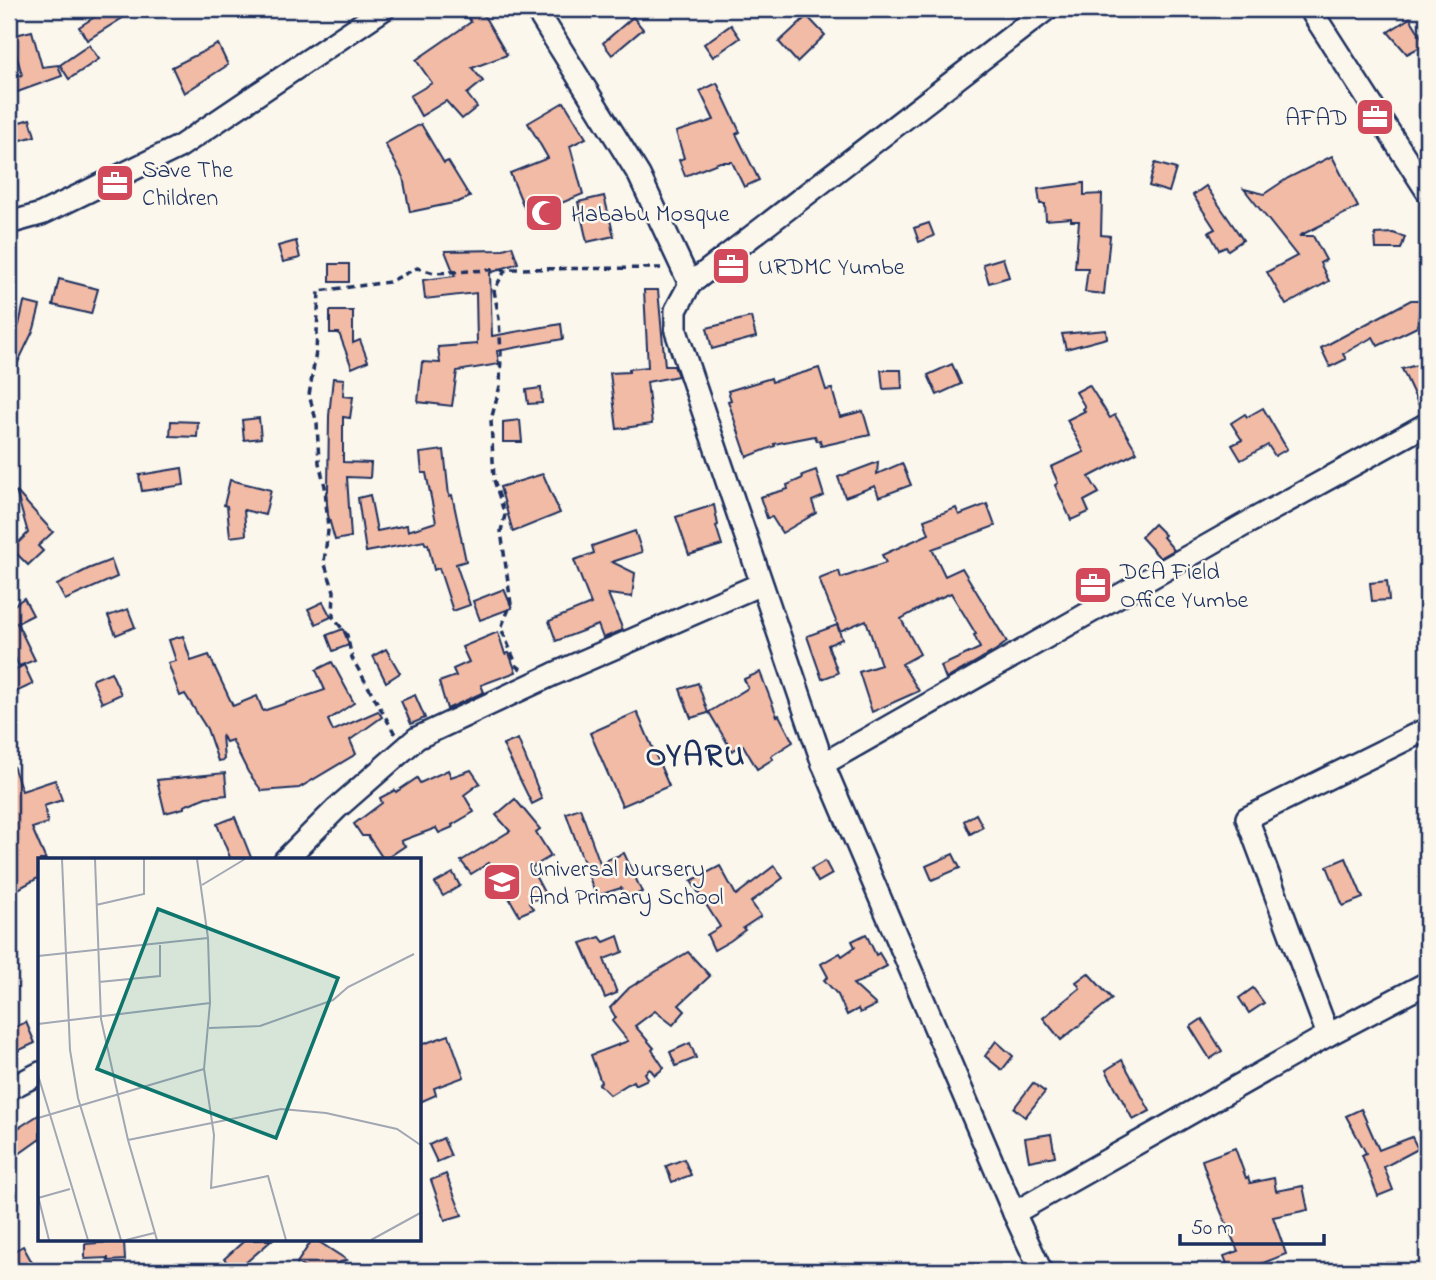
<svg xmlns="http://www.w3.org/2000/svg" width="1436" height="1280" viewBox="0 0 1436 1280" font-family="'Indie Flower',sans-serif">
  <style>
    .building { fill: #f2bba6; stroke: #1b2f5e; stroke-width: 2 }
    .lines { fill: none; stroke-linecap: round; stroke-linejoin: round }
    .minor-casing { stroke: #1b2f5e; stroke-width: 26 }
    .path { stroke: #1b2f5e; stroke-width: 3.5; stroke-dasharray: 7 5; stroke-linecap: butt }
    .minor { stroke: #fbf7ec; stroke-width: 21 }
    .labels { text-anchor: middle; stroke-width: 5; stroke-linejoin: round; paint-order: stroke }
    .poi-label { font-size: 24px; fill: #1b2f5e; stroke: #fbf7ec; text-anchor: start }
    .district-label { font-size: 32px; font-weight: bold; letter-spacing: 2px; fill: #1b2f5e; stroke: #fbf7ec }
    .inset-road { fill: none; stroke: #a1a7b3; stroke-width: 2 }
    .view { fill: #0f766e; fill-opacity: 0.15; stroke: #0f766e; stroke-width: 3.5 }
    .inset-edge { fill: none; stroke: #1b2f5e; stroke-width: 3.5 }
  </style>
  <rect width="100%" height="100%" fill="#fbf7ec"/>
  <filter id="ink" filterUnits="userSpaceOnUse"><feTurbulence type="fractalNoise" baseFrequency=".0143" numOctaves="2"/><feDisplacementMap in="SourceGraphic" scale="14" xChannelSelector="R" yChannelSelector="G"/><feConvolveMatrix kernelMatrix="1 2 1 2 8 2 1 2 1" color-interpolation-filters="sRGB"/></filter>
  <g filter="url(#ink)">
    <!-- building -->
    <g class="building">
      <polygon points="107,9 137,9 87,40 79,27"/>
      <polygon points="463,9 480,9 507,55 472,68 483,81 467,94 477,107 462,119 446,101 421,116 410,96 432,83 416,60 471,22"/>
      <polygon points="807,16 825,35 797,62 779,42"/>
      <polygon points="633,17 643,29 612,55 603,43"/>
      <polygon points="1410,18 1426,44 1407,54 1388,32"/>
      <polygon points="731,25 740,38 713,57 704,44"/>
      <polygon points="32,31 42,67 58,65 62,76 9,95 9,79 22,75 11,36"/>
      <polygon points="218,44 228,65 184,93 172,67"/>
      <polygon points="89,45 99,59 69,79 60,65"/>
      <polygon points="717,83 740,132 736,134 759,180 744,187 732,162 720,162 685,176 679,160 684,158 676,132 714,120 700,91"/>
      <polygon points="564,102 586,138 570,146 583,194 528,217 510,173 548,158 528,123"/>
      <polygon points="30,119 35,136 18,141 13,124"/>
      <polygon points="421,124 444,163 448,161 470,197 458,202 410,212 403,177 385,144"/>
      <polygon points="1332,156 1358,207 1299,236 1313,236 1326,260 1320,263 1329,281 1286,305 1267,272 1297,256 1244,189 1264,194 1288,178"/>
      <polygon points="1155,163 1176,169 1169,192 1149,186"/>
      <polygon points="1084,183 1084,195 1102,194 1101,235 1110,236 1104,294 1085,292 1088,268 1075,268 1079,221 1071,221 1071,218 1046,220 1045,204 1040,204 1038,189"/>
      <polygon points="1206,186 1243,240 1228,250 1226,247 1219,250 1209,232 1215,229 1193,195"/>
      <polygon points="604,196 614,236 587,242 578,202"/>
      <polygon points="929,223 934,236 919,242 914,228"/>
      <polygon points="1393,233 1405,237 1401,249 1376,249 1375,234"/>
      <polygon points="296,241 300,258 283,262 278,246"/>
      <polygon points="512,246 518,263 490,273 492,336 561,324 563,339 497,351 499,364 457,371 452,406 418,402 422,362 440,363 438,347 477,344 476,293 425,299 423,280 455,276 445,251 501,250"/>
      <polygon points="1003,258 1009,277 989,283 983,264"/>
      <rect x="330" y="264" width="19" height="18"/>
      <polygon points="59,279 98,289 91,314 53,305"/>
      <polygon points="644,290 658,290 665,366 674,366 678,376 647,382 652,424 617,429 610,373 629,372 629,369 648,367"/>
      <polygon points="1411,300 1421,300 1417,327 1378,346 1373,337 1343,354 1346,359 1330,367 1321,348"/>
      <polygon points="24,302 40,306 34,329 9,381 9,346 19,325"/>
      <polygon points="330,311 353,311 353,343 360,340 368,361 352,368 339,333 330,333"/>
      <polygon points="751,317 756,337 712,349 707,328"/>
      <polygon points="1106,330 1107,338 1066,349 1062,334"/>
      <polygon points="952,364 961,384 937,395 928,375"/>
      <polygon points="1417,365 1427,388 1427,411 1422,412 1402,369"/>
      <polygon points="819,368 826,390 832,389 840,417 863,411 870,435 821,446 820,440 817,441 815,436 774,444 775,446 747,457 728,401 731,400 728,391 771,378 772,382"/>
      <polygon points="881,370 901,370 902,388 883,389"/>
      <polygon points="333,378 344,379 343,396 353,397 350,418 343,417 343,462 371,463 370,478 347,477 351,537 335,540 328,515 326,492 328,491 329,416"/>
      <polygon points="1089,385 1110,418 1115,415 1137,452 1089,477 1099,493 1084,501 1089,512 1071,520 1055,485 1058,483 1051,467 1084,452 1067,420 1085,411 1083,409 1085,407 1076,392"/>
      <polygon points="541,388 542,403 528,404 526,390"/>
      <polygon points="1263,408 1287,449 1275,456 1268,445 1241,460 1232,445 1242,440 1231,423 1245,414 1247,417"/>
      <polygon points="259,418 261,438 244,440 242,420"/>
      <polygon points="520,420 522,442 503,442 503,422"/>
      <polygon points="171,421 198,422 197,437 170,436"/>
      <polygon points="444,450 449,496 452,495 466,561 456,564 470,605 453,611 439,568 434,570 428,544 426,545 424,541 366,552 358,498 370,495 377,531 407,525 408,531 436,522 426,473 422,473 420,453"/>
      <polygon points="878,462 877,474 902,463 911,485 879,497 875,486 845,497 838,477"/>
      <polygon points="182,468 184,485 142,491 139,475"/>
      <polygon points="816,470 824,496 812,501 816,513 782,533 772,517 767,518 760,497 788,489 787,485 803,478 802,475"/>
      <polygon points="543,474 560,513 513,532 500,487"/>
      <polygon points="230,480 271,490 265,515 244,510 246,535 230,537 227,506 224,505"/>
      <polygon points="16,491 53,532 38,546 43,551 28,565 12,549 28,533"/>
      <polygon points="987,504 995,526 932,549 945,576 962,568 1007,642 996,650 946,679 941,666 980,648 974,635 976,634 951,593 935,600 901,619 920,654 902,664 919,691 872,712 859,672 881,665 866,620 840,631 819,579 839,571 841,578 886,563 882,555 929,534 924,520 956,508 959,515"/>
      <polygon points="714,505 718,525 716,526 722,545 689,555 676,517"/>
      <polygon points="1154,524 1165,535 1163,537 1174,550 1160,558 1141,537"/>
      <polygon points="635,531 642,552 612,562 635,573 632,597 608,594 623,630 603,638 598,625 556,641 549,621 591,604 574,560 594,553 592,546"/>
      <polygon points="111,560 117,577 65,600 57,585 88,569"/>
      <polygon points="1387,581 1389,600 1372,601 1370,583"/>
      <polygon points="504,589 512,608 480,620 473,601"/>
      <polygon points="24,598 33,615 17,623 35,660 19,666 9,646 9,605 10,608"/>
      <polygon points="323,602 331,617 316,624 308,609"/>
      <polygon points="128,609 135,627 116,635 108,616"/>
      <polygon points="837,625 842,639 828,645 838,673 822,679 807,636"/>
      <polygon points="343,629 349,645 333,651 327,635"/>
      <polygon points="498,632 505,654 509,653 516,672 481,685 484,692 447,709 439,682 456,676 453,669 469,662 462,647"/>
      <polygon points="183,636 191,661 209,655 233,706 257,696 263,711 325,690 316,670 332,662 354,703 328,720 333,731 378,711 382,717 350,740 356,754 299,788 262,791 248,772 232,740 226,742 222,735 224,760 218,761 207,729 185,694 180,696 168,663 176,661 169,640"/>
      <polygon points="386,649 400,673 386,682 373,656"/>
      <polygon points="24,665 33,684 16,692 9,673"/>
      <polygon points="111,672 121,694 102,703 92,680"/>
      <polygon points="760,672 777,716 779,715 793,742 771,756 773,759 757,769 743,745 732,751 709,712 748,688 744,679"/>
      <polygon points="698,683 708,713 691,718 680,689"/>
      <polygon points="415,695 425,718 411,724 401,701"/>
      <polygon points="637,712 669,786 622,806 590,733"/>
      <polygon points="518,739 542,799 532,804 503,745"/>
      <polygon points="9,760 11,760 22,791 55,780 62,800 44,806 48,823 32,828 46,860 40,860 40,877 9,894"/>
      <polygon points="448,770 451,777 471,770 480,783 464,795 474,812 452,825 453,827 439,833 436,828 401,841 405,846 384,860 368,836 362,836 354,824 382,803 380,798 395,790 396,792 417,778 420,783"/>
      <polygon points="225,773 227,795 206,797 184,806 184,808 165,813 157,780"/>
      <polygon points="515,799 540,829 536,832 551,856 531,868 545,894 529,903 533,909 519,915 489,863 471,874 461,861 510,831 496,815"/>
      <polygon points="580,808 600,863 624,853 642,892 626,899 621,888 596,896 566,813"/>
      <polygon points="976,814 983,827 970,834 964,821"/>
      <polygon points="235,817 252,860 231,860 217,824"/>
      <polygon points="953,854 960,868 932,880 926,866"/>
      <polygon points="1346,858 1363,898 1343,906 1327,866"/>
      <polygon points="825,861 832,874 818,882 811,869"/>
      <polygon points="720,866 736,895 774,866 783,878 751,902 761,916 743,928 745,930 730,941 714,950 707,935 720,927 719,925 691,881"/>
      <polygon points="453,873 460,886 443,896 435,883"/>
      <polygon points="866,934 876,955 879,953 887,966 868,976 869,978 853,984 876,1005 860,1013 858,1009 847,1015 838,995 824,980 828,977 821,964 840,953 842,956 855,947 852,941"/>
      <polygon points="618,936 623,952 604,959 617,993 605,998 581,943 600,937 604,942"/>
      <polygon points="688,952 710,976 679,1005 685,1011 673,1025 655,1011 635,1026 654,1048 652,1050 664,1068 655,1075 650,1069 645,1073 648,1079 635,1085 633,1081 610,1095 599,1084 601,1082 591,1055 628,1041 612,1021 616,1018 610,1008 629,988"/>
      <polygon points="1088,973 1112,999 1061,1040 1043,1018 1080,988 1076,982"/>
      <polygon points="1253,988 1264,1003 1249,1013 1239,998"/>
      <polygon points="1202,1019 1222,1051 1210,1059 1190,1027"/>
      <polygon points="26,1022 35,1043 9,1055 9,1030"/>
      <polygon points="449,1035 464,1077 434,1088 436,1095 420,1102 420,1045"/>
      <polygon points="996,1041 1013,1056 1002,1070 985,1056"/>
      <polygon points="690,1043 696,1058 676,1066 670,1052"/>
      <polygon points="1122,1060 1150,1111 1133,1120 1106,1070"/>
      <polygon points="1033,1083 1045,1092 1025,1117 1014,1108"/>
      <polygon points="1361,1109 1379,1150 1412,1137 1418,1149 1384,1167 1393,1190 1378,1196 1362,1155 1366,1153 1346,1116"/>
      <polygon points="40,1114 40,1139 9,1161 9,1134"/>
      <polygon points="1051,1134 1055,1156 1029,1161 1025,1138"/>
      <polygon points="443,1138 451,1156 437,1162 429,1145"/>
      <polygon points="1235,1148 1246,1178 1248,1177 1250,1183 1274,1178 1276,1191 1303,1186 1308,1210 1273,1217 1286,1254 1243,1271 1230,1271 1224,1256 1238,1251 1212,1191 1202,1160"/>
      <polygon points="684,1159 691,1175 672,1182 666,1166"/>
      <polygon points="446,1174 462,1215 445,1220 431,1180"/>
      <polygon points="245,1240 272,1240 236,1271 224,1259"/>
      <polygon points="312,1240 316,1240 347,1260 338,1263 343,1271 310,1271 297,1263"/>
      <polygon points="124,1241 125,1260 108,1261 108,1258 85,1259 85,1244"/>
      <polygon points="23,1246 33,1264 19,1271 9,1271 9,1254"/>
    </g>
    <g class="lines">
      <!-- minor casing -->
      <g class="minor-casing">
        <g id="minor">
          <polyline points="536,9 639,175 690,284"/>
          <polyline points="1310,9 1427,191"/>
          <polyline points="9,223 41,214 179,147 384,9"/>
          <polyline points="823,764 1242,526 1427,424"/>
          <polyline points="285,860 337,808 417,738 554,674 761,584"/>
          <polyline points="1328,1035 1247,818 1427,729"/>
          <polyline points="9,1089 40,1073"/>
          <polyline points="1014,1213 1328,1035 1427,983"/>
          <polyline points="1041,1271 1014,1213 823,764 676,331 676,310 690,284 1047,9"/>
        </g>
      </g>
      <!-- path -->
      <g class="path">
        <polyline points="521,669 517,666 501,628 511,604 501,531 505,515 494,480 491,420 500,386 501,353 499,319 494,290 506,269 661,268"/>
        <polyline points="395,734 352,658 347,635 333,617 334,591 324,562 328,531 325,486 319,463 317,423 309,395 316,352 319,291 389,282 417,268 434,273 506,269"/>
      </g>
      <!-- minor -->
      <use href="#minor" class="minor"/>
    </g>
  </g>
  <!-- icons -->
  <defs>
    <g id="office-square" transform="scale(2.0125)"><rect x="-9" y="-9" width="18" height="18" rx="4" fill="#d1495b" stroke="#fbf7ec"/><path d="M-6-3h4V-5.5h4V-3h4V5H-6ZM-1-4.5V-3h2v-1.5ZM-6 0V1H6V0Z" fill="#fff"/></g>
    <g id="mosque-square" transform="scale(2.0125)"><rect x="-9" y="-9" width="18" height="18" rx="4" fill="#d1495b" stroke="#fbf7ec"/><path d="M3.5-4.9A6 6 0 1 0 3.5 4.9A5 5 0 1 1 3.5-4.9Z" fill="#fff"/></g>
    <g id="school-square" transform="scale(2.0125)"><rect x="-9" y="-9" width="18" height="18" rx="4" fill="#d1495b" stroke="#fbf7ec"/><path d="M0-5L7-2L0 1L-7-2ZM-4 1L0 2.5L4 1V4Q0 6-4 4Z" fill="#fff"/></g>
  </defs>
  <g fill-rule="evenodd">
    <use href="#office-square" x="1375" y="117"/>
    <use href="#office-square" x="115" y="183"/>
    <use href="#mosque-square" x="544" y="213"/>
    <use href="#office-square" x="731" y="266"/>
    <use href="#office-square" x="1093" y="585"/>
    <use href="#school-square" x="502" y="882"/>
  </g>
  <g class="labels">
    <!-- poi labels -->
    <g class="poi-label">
      <text x="1348" y="125" text-anchor="end">AFAD</text>
      <text x="142" y="177">Save The<tspan x="142" dy="28">Children</tspan></text>
      <text x="571" y="221">Hababu Mosque</text>
      <text x="758" y="274">URDMC Yumbe</text>
      <text x="1120" y="579">DCA Field<tspan x="1120" dy="28">Office Yumbe</tspan></text>
      <text x="529" y="876">Universal Nursery<tspan x="529" dy="28">And Primary School</tspan></text>
    </g>
    <!-- district labels -->
    <g class="district-label">
      <text x="696" y="765">OYARU</text>
    </g>
  </g>
  <!-- overview -->
  <g transform="translate(38 858)">
    <rect width="383" height="383" fill="#fbf7ec"/>
    <path class="inset-road" d="M24,1l8,191 8,48 43,142M57,1l6,160 27,121 29,100M159,1l11,79 2,65 -6,66 10,66 -3,53 57,-12 18,64M164,27l43,-26M58,47l48,-11v-35M0,98l170,-18M61,124l61,-6v-31M0,166l172,-21M171,170l51,-2 73,-26 15,-13 66,-33M0,217l50,165M0,260l166,-49M90,282l153,-31 45,4 71,16 25,17M0,338l11,44M0,340l32,-9M88,382l28,-7M333,382l51,-28"/>
    <path class="view" d="M120,51l180,69 -62,160 -179,-69z"/>
    <rect width="383" height="383" class="inset-edge"/>
  </g>
  <!-- margin -->
  <rect width="1436" height="1280" fill="none" stroke="#fbf7ec" stroke-width="35"/>
  <rect x="18" y="18" width="1401" height="1245" fill="none" stroke="#1b2f5e" stroke-width="2.5" filter="url(#ink)"/>
  <!-- scale -->
  <path d="M1180 1234v10h144v-10" fill="none" stroke="#1b2f5e" stroke-width="3.5"/>
  <text x="1191" y="1234" font-size="21" fill="#1b2f5e" stroke="#fbf7ec" stroke-width="5" paint-order="stroke">50 m</text>
</svg>
